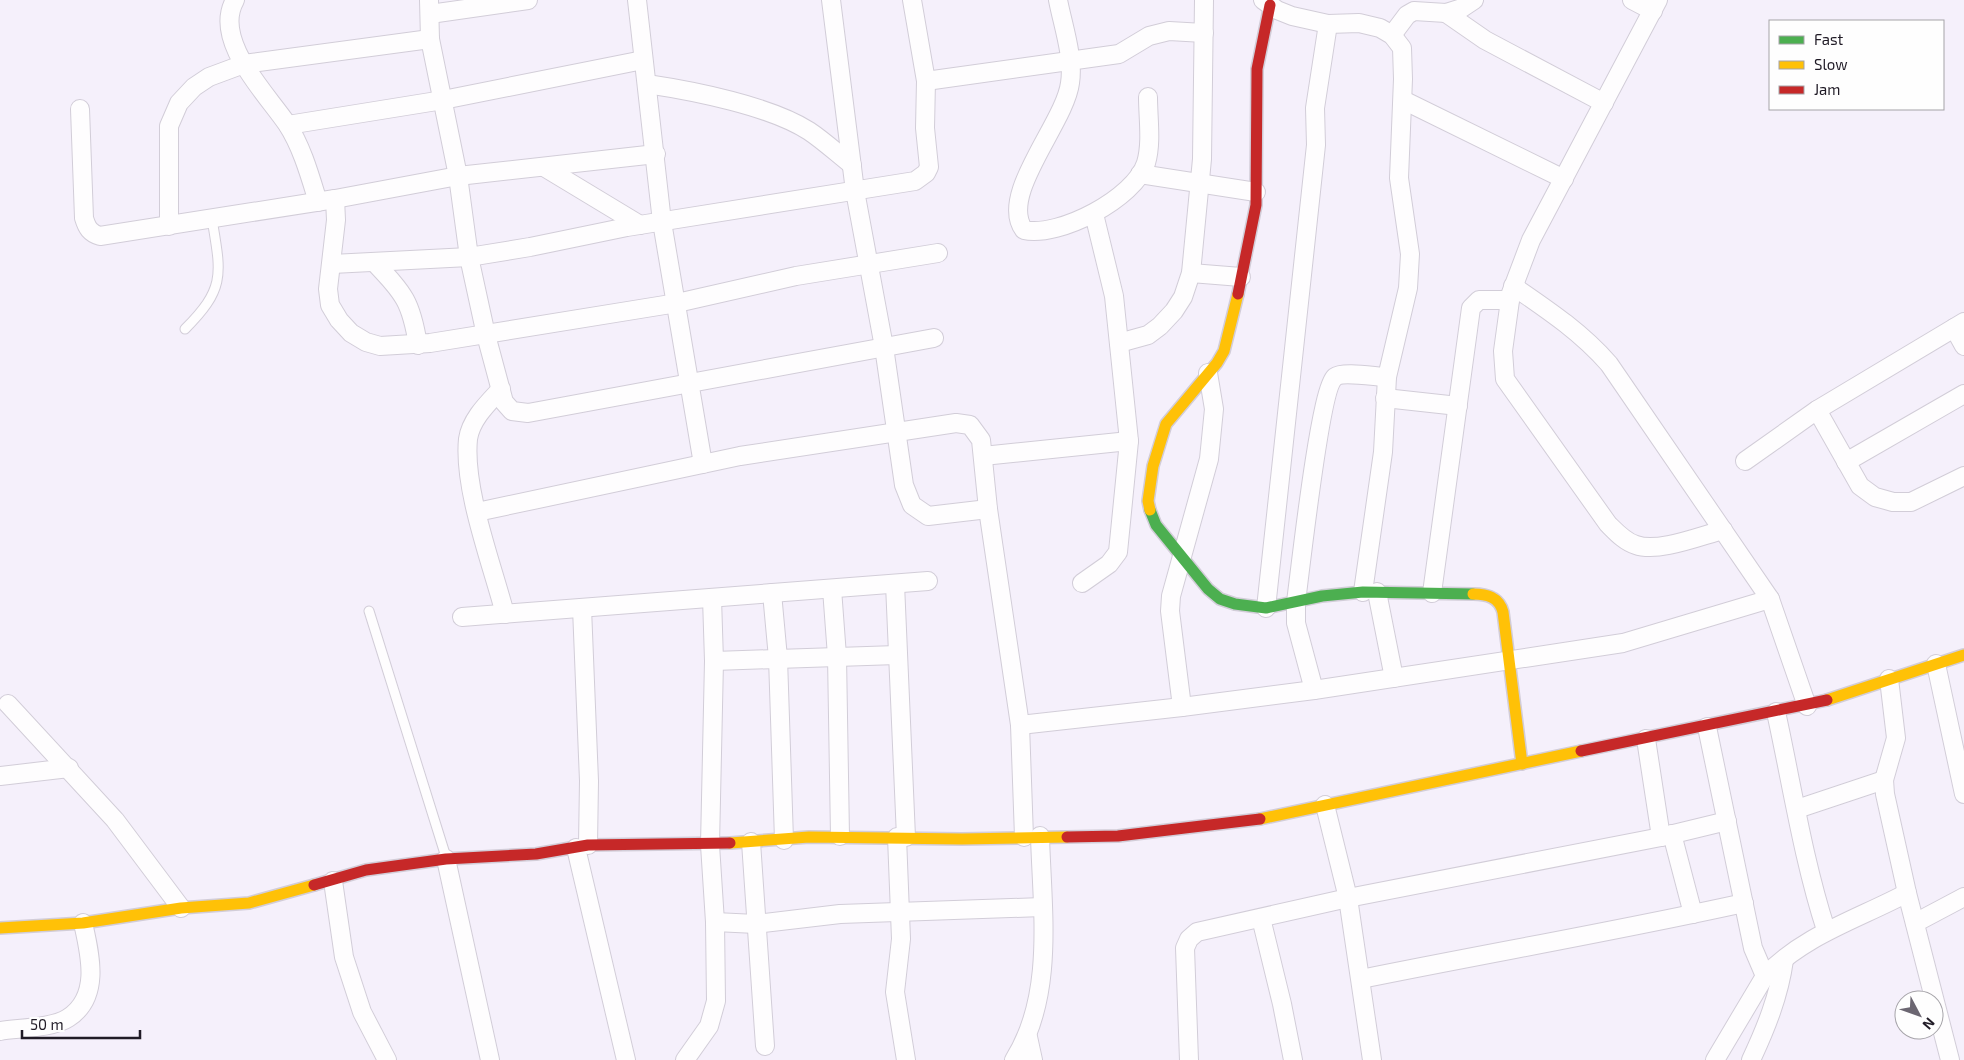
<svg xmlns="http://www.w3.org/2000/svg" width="1964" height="1060" viewBox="0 0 1964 1060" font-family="'Exo 2',sans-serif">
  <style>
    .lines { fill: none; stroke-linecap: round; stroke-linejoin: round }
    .lane-casing { stroke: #d2cdd8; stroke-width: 11 }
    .street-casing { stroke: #d2cdd8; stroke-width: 20 }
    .fast-casing { stroke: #d2cdd8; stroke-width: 14 }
    .slow-casing { stroke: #d2cdd8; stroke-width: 14 }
    .jam-casing { stroke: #d2cdd8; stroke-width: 14 }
    .lane { stroke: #fefdfe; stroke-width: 9 }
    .street { stroke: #fefdfe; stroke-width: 18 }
    .fast { stroke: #4caf50; stroke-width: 11 }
    .slow { stroke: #ffc107; stroke-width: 11 }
    .jam { stroke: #c62828; stroke-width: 11 }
  </style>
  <rect width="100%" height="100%" fill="#f5f0fb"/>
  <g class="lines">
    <!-- lane casing -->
    <g class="lane-casing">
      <g id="lane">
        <path d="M185,329c41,-41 36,-55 27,-110"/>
        <polyline points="369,611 446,857"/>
      </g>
    </g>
    <!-- street casing -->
    <g class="street-casing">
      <g id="street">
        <path d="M235,0c-23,40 31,93 52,124 15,23 23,52 31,78"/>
        <polyline points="429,0 430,39 458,176 469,257 486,335 504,402 512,411 528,413 934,338"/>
        <polyline points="637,0 662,222 703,464"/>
        <polyline points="831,0 855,191 884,347 904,485 912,505 928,516 988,509"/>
        <path d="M1058,0c5,26 16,57 12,83 -5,40 -72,112 -46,147 35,8 111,-32 122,-67 6,-20 2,-45 2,-66"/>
        <polyline points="1263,0 1277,10 1292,16 1328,24 1359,23 1380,28 1392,35 1402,48 1403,79 1399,178 1410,254 1408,288 1387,377 1383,452 1363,592"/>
        <polyline points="1632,0 1653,11"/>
        <path d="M1658,0l-127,240 -20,53 -8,58 2,28 103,145c8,8 17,18 28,21 22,8 64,-9 87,-15"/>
        <polyline points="1446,13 1485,40 1604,103"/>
        <polyline points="430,14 528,0"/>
        <polyline points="1392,35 1407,15 1414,11 1446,13 1462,8 1474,0"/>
        <polyline points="926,81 1119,54 1149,36 1169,31 1204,33"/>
        <path d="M647,84c47,7 123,22 162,47 15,10 29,23 43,34"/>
        <polyline points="1403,100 1564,179"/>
        <path d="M80,109l4,109c3,10 6,15 16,18l235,-37 123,-23 198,-22"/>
        <polyline points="288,125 443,100 643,60"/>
        <polyline points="544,167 640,225"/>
        <polyline points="1140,174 1256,192"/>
        <polyline points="335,199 336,220 328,289 330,305 339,320 351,333 366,342 380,346 430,343 677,303 796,276 938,253"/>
        <polyline points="169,226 169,126 179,103 194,87 209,77 244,64 430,39"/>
        <path d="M374,262c30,32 37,39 44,83"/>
        <polyline points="332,264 469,257 530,247 627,227 915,181 926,173 929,167 925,128 926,81 912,0"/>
        <polyline points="1191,273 1241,277"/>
        <path d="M1513,286c35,24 68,46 96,78l161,235 37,107"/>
        <polyline points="1954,328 1964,346"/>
        <polyline points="1119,343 1148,335 1160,326 1174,311 1183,297 1191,273 1202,159 1204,0"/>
        <path d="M501,389c-13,14 -30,30 -33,50 -5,50 24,125 37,175"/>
        <polyline points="1385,398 1458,406"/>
        <polyline points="1817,410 1860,486 1875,497 1893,502 1911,502 1964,476"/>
        <polyline points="983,456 1129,441"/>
        <polyline points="1745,461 1817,410 1964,322"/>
        <polyline points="1846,462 1964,394"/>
        <polyline points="477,512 740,456 956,423 970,425 981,440 988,509 1020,725 1024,837"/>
        <polyline points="1082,583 1109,564 1118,552 1129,441 1114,296 1094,214"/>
        <polyline points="895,584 906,837"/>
        <polyline points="832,589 837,656 840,836"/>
        <polyline points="1377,592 1394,678"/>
        <polyline points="772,593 778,658 784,840"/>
        <polyline points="1432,593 1471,308 1479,300 1510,300"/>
        <polyline points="582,608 589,781 588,845"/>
        <polyline points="1266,608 1316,145 1315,108 1328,24"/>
        <polyline points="462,617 928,581"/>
        <polyline points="714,661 897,655"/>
        <polyline points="1936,664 1964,794"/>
        <polyline points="1889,679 1896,738 1884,780 1885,794 1907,893 1950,1060"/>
        <path d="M1314,690l-18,-67v-21c4,-30 24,-213 39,-225 8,-6 42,0 52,0"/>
        <polyline points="8,704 115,820 181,908"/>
        <polyline points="1182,707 1170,611 1171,596 1209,459 1214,409 1208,373"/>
        <path d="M1776,712c16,73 27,147 50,218"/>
        <polyline points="1020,725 1182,707 1314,690 1623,643 1770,599"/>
        <polyline points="1707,727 1753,948 1765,976"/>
        <polyline points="1646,739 1661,837"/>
        <polyline points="0,776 69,768"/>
        <polyline points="1325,805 1348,898 1372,1060"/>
        <polyline points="1797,809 1884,780"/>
        <polyline points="1672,834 1693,914"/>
        <polyline points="897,837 901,939 895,992 906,1060"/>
        <polyline points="751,842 765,1046"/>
        <polyline points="576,848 626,1060"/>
        <polyline points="446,859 490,1060"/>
        <polyline points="333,881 344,957 362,1012 387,1060"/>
        <polyline points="1261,918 1282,1004 1293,1060"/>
        <polyline points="715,922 756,924 840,914 1042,907"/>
        <polyline points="1915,923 1964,897"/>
        <path d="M1361,979c128,-26 256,-48 383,-76"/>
        <path d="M0,1031c18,-3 53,-3 68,-13 33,-21 22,-64 15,-95"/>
        <polyline points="1028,1037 1033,1060"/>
        <polyline points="685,1060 709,1026 716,1001 715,922 710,845 714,661 712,598"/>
        <path d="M1014,1060c41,-65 28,-150 26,-224"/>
        <polyline points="1189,1060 1185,948 1189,939 1197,932 1348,898 1661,837 1727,821"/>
        <path d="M1715,1060l50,-84c39,-41 93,-57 142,-83"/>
        <path d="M1751,1060c15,-32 28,-64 33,-100"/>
      </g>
    </g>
    <!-- fast casing -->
    <g class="fast-casing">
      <polyline id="fast" points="1150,510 1156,525 1208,589 1220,599 1235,604 1266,608 1322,596 1363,592 1473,594"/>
    </g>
    <!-- slow casing -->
    <g class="slow-casing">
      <g id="slow">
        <polyline points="1150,510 1148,501 1153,466 1166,424 1217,363 1224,351 1238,294"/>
        <path d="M1473,594c14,0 26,3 30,18l19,152"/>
        <polyline points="1827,700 1964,655"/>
        <polyline points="1260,819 1581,751"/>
        <polyline points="730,843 809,837 962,839 1067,837"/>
        <polyline points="0,928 83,923 181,908 249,903 314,885"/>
      </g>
    </g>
    <!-- jam casing -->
    <g class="jam-casing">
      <g id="jam">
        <polyline points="1238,294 1256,205 1257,69 1270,5"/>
        <polyline points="1581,751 1827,700"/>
        <polyline points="1067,837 1118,836 1260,819"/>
        <polyline points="314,885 366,870 446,859 536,854 588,845 730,843"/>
      </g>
    </g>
    <!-- lane -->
    <use href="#lane" class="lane"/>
    <!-- street -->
    <use href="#street" class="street"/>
    <!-- fast -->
    <use href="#fast" class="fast"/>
    <!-- slow -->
    <use href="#slow" class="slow"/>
    <!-- jam -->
    <use href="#jam" class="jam"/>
  </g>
  <!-- legend -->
  <rect x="1769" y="20" width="175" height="90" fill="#fefefe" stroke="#a5a3a8"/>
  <rect x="1779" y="36" width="25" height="8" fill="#4caf50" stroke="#a5a3a8"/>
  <text x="1814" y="45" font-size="15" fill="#201b26">Fast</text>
  <rect x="1779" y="61" width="25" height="8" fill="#ffc107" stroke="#a5a3a8"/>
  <text x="1814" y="70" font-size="15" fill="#201b26">Slow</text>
  <rect x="1779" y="86" width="25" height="8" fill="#c62828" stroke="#a5a3a8"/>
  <text x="1814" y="95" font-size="15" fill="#201b26">Jam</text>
  <!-- north arrow -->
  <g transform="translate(1919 1015) rotate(131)"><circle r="24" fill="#fefefe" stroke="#a5a3a8"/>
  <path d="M0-4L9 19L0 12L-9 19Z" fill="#6b6671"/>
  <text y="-8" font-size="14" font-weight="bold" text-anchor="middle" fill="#201b26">N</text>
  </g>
  <!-- scale -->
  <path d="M22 1030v8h118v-8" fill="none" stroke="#201b26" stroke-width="2.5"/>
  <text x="30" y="1030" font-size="15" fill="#201b26" stroke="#fefefe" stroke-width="4" paint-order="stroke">50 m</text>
</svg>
